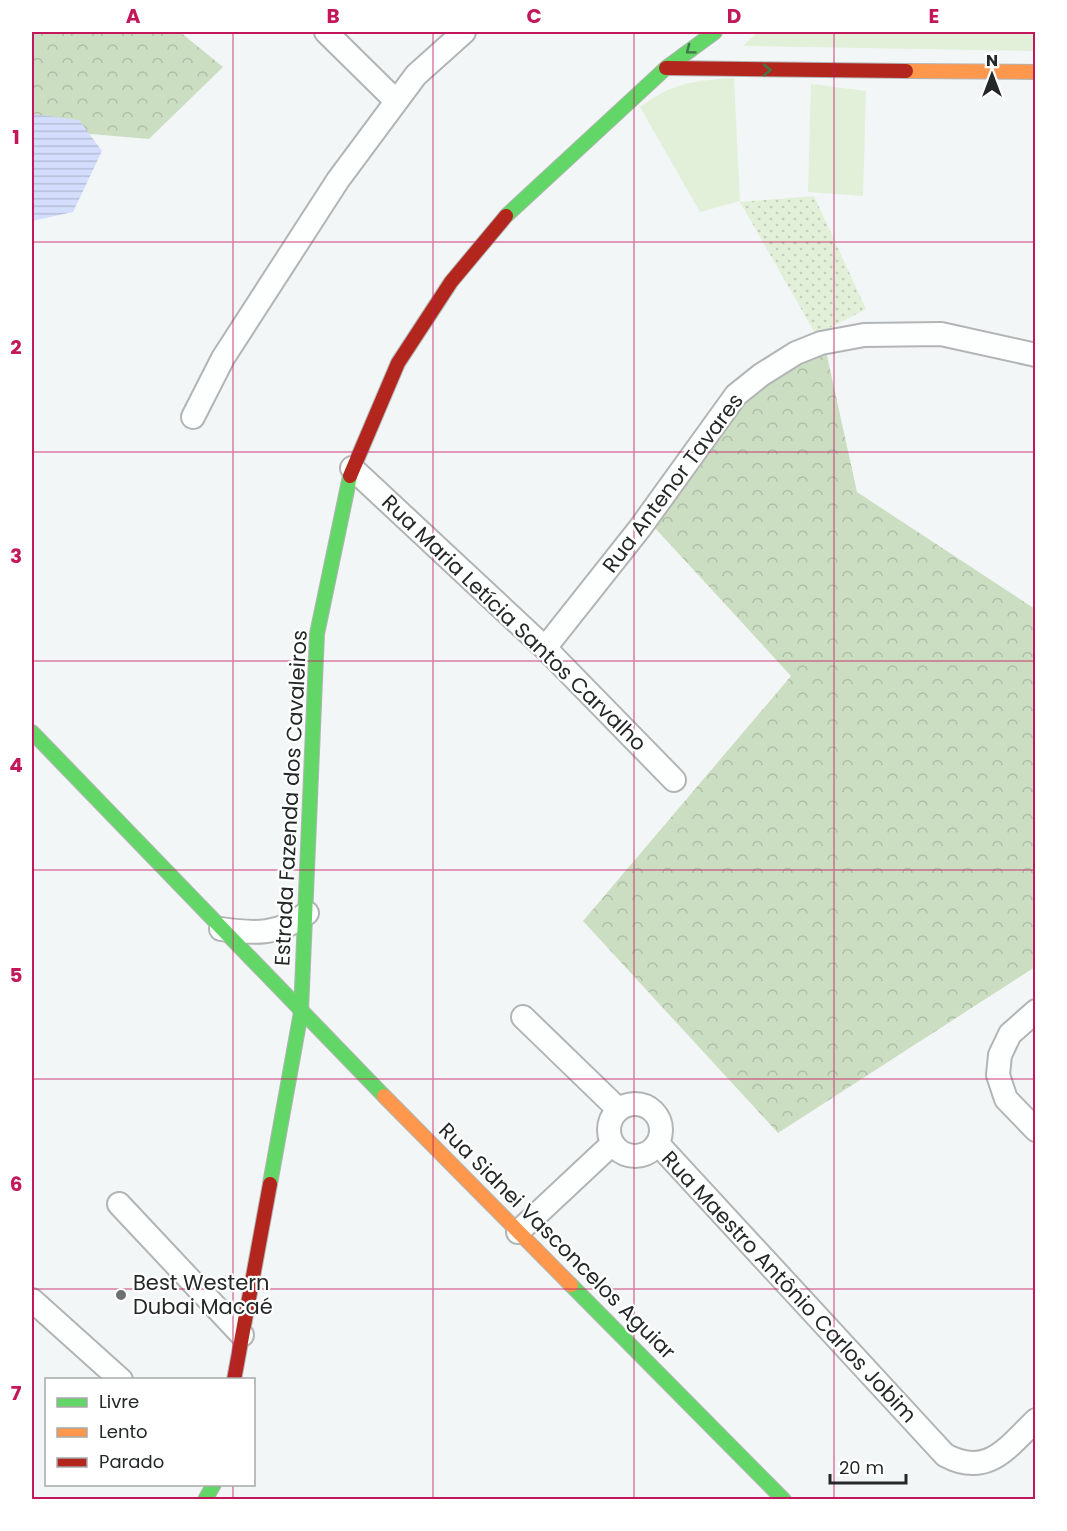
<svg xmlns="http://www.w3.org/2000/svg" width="1067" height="1531" viewBox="0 0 1067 1531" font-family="Poppins,sans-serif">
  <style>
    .grass { fill: #e2f0da }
    .forest { fill: url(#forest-crowns) }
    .park { fill: url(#park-dots) }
    .water { fill: url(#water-rules) }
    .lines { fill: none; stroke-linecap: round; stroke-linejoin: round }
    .street-casing { stroke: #b2b5b5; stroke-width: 26 }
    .fast-casing { stroke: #b2b5b5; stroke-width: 16 }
    .slow-casing { stroke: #b2b5b5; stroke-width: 16 }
    .jam-casing { stroke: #b2b5b5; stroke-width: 16 }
    .street { stroke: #fdfefe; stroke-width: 22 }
    .fast { stroke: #63d668; stroke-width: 14 }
    .slow { stroke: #ff974d; stroke-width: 14 }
    .jam { stroke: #b3261e; stroke-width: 14 }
    .oneway { stroke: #417645 }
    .grid { fill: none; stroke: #c2185b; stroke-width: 1.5; stroke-opacity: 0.55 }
    .poi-dot { fill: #6d7070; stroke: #fff; stroke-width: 2 }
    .labels { text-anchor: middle; stroke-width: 4.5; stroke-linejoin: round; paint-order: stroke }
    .street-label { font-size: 21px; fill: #252828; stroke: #fff }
    .poi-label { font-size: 21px; fill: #252828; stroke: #fff; text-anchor: start }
    .neatline { fill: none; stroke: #c2185b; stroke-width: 2 }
    .grid-label { font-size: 20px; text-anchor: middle; font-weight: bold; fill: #c2185b }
  </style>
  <defs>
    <pattern id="forest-crowns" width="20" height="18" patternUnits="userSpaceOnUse" patternTransform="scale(1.5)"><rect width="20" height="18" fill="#ccdec2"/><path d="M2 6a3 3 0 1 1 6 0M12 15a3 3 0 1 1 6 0" fill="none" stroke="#afbea7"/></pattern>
    <pattern id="park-dots" width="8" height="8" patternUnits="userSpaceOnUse" patternTransform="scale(1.5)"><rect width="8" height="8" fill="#e2f0da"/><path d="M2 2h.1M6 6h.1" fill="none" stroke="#c2cebb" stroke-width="1.8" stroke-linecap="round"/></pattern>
    <pattern id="water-rules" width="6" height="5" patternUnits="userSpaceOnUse" patternTransform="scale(1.5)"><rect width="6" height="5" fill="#d3defc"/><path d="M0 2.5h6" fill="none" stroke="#b5bed8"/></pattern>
  </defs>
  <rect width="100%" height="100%" fill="#f2f6f6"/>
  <!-- grass -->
  <g class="grass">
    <polygon points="758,32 1035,32 1035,51 743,46"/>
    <path d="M734,78l6,123 -40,11 -60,-105c34,-25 53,-26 94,-29z"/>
    <polygon points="811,84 866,91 863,196 808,192"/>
  </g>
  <!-- forest -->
  <g class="forest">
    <polygon points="32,32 180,32 223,67 149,139 32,129"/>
    <polygon points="826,351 857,492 1035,609 1035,967 778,1133 583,921 791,676 655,528 733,409 802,358"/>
  </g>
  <!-- park -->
  <polygon class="park" points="814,196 866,309 816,335 740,202"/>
  <!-- water -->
  <polygon class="water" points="32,114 79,120 102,151 73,212 32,221"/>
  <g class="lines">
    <!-- street casing -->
    <g class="street-casing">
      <g id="street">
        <polyline points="326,32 396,101"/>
        <polyline points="193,417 223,358 338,180 416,75 464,32"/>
        <polyline points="352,468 545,648 674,780"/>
        <polyline points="545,648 640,528 736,395 761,375 796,353 821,343 864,335 941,334 1036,355"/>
        <path d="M221,929c33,5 59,6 86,-16"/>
        <polyline points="1036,1011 1010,1034 1000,1055 998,1075 1006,1099 1036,1130"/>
        <polyline points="523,1017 618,1109"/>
        <circle cx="635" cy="1130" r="26"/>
        <path d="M658,1144l287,311c42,23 62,-7 91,-35"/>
        <polyline points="119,1204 242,1335"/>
        <polyline points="518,1232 612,1144"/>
        <polyline points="32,1300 121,1380"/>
      </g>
    </g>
    <!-- fast casing -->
    <g class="fast-casing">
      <g id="fast">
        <polyline points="506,216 666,68 715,32"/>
        <polyline points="32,732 384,1096"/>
        <polyline points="270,1184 301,1012 317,634 350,476"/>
        <polyline points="571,1285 784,1500"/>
        <polyline points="205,1500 214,1484"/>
      </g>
    </g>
    <!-- slow casing -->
    <g class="slow-casing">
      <g id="slow">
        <polyline points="906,71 1036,72"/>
        <polyline points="384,1096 571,1285"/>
      </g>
    </g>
    <!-- jam casing -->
    <g class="jam-casing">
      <g id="jam">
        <polyline points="666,68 906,71"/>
        <polyline points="350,476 398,363 451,282 506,216"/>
        <polyline points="234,1380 270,1184"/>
      </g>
    </g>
    <!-- street -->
    <use href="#street" class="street"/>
    <!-- fast -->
    <use href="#fast" class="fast"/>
    <!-- slow -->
    <use href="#slow" class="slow"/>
    <!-- jam -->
    <use href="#jam" class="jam"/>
  </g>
  <!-- one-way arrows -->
  <defs><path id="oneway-chevron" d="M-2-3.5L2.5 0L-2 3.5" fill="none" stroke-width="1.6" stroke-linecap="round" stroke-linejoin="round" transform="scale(1.5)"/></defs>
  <g class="oneway">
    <use href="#oneway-chevron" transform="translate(690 50) rotate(143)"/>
    <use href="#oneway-chevron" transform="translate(767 70)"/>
  </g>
  <!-- grid -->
  <path class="grid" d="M233,32v1348M433,32v1468M634,32v1468M834,32v1468M32,242h1004M32,452h1004M32,661h1004M32,870h1004M32,1079h1004M32,1289h1004M233,1484v16"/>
  <!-- markers -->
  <circle class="poi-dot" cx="121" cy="1295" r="6"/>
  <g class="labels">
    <!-- street labels -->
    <g class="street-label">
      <text transform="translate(673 483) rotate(-53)" y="7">Rua Antenor Tavares</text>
      <text transform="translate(514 623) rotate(44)" y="7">Rua Maria Letícia Santos Carvalho</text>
      <text transform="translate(291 798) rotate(-87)" y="7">Estrada Fazenda dos Cavaleiros</text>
      <text transform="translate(557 1241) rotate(45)" y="7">Rua Sidnei Vasconcelos Aguiar</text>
      <text transform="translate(789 1287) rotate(47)" y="7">Rua Maestro Antônio Carlos Jobim</text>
    </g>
    <!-- poi labels -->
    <g class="poi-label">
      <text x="133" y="1290">Best Western<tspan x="133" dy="24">Dubai Macaé</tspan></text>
    </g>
  </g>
  <!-- border -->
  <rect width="1067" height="1531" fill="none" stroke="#ffffff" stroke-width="66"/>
  <!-- legend -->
  <rect x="45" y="1378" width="210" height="108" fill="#ffffff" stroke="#a8a9a9" stroke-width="1.5"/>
  <rect x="57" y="1398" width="30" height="9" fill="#63d668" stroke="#a8a9a9" stroke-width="1.5"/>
  <text x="99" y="1408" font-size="18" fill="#252828">Livre</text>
  <rect x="57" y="1428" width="30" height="9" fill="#ff974d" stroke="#a8a9a9" stroke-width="1.5"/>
  <text x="99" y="1438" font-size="18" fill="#252828">Lento</text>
  <rect x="57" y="1458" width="30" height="9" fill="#b3261e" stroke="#a8a9a9" stroke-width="1.5"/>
  <text x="99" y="1468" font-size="18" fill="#252828">Parado</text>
  <!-- north arrow -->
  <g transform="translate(992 75)" stroke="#ffffff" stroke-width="4.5" paint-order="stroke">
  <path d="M0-4.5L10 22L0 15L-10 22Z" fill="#252828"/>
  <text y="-9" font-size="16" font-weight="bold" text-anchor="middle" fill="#252828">N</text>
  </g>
  <!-- scale -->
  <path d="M830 1474v9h76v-9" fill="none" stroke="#252828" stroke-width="3"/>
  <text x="839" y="1474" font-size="18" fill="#252828" stroke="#ffffff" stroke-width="4.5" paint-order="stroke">20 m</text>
  <rect x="33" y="33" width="1001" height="1465" class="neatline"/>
  <g class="grid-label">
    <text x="133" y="23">A</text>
    <text x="333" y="23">B</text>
    <text x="534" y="23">C</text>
    <text x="734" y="23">D</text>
    <text x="934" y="23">E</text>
    <text x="16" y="144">1</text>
    <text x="16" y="354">2</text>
    <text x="16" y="563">3</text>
    <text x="16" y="772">4</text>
    <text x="16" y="982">5</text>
    <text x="16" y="1191">6</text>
    <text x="16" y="1400">7</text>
  </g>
</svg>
